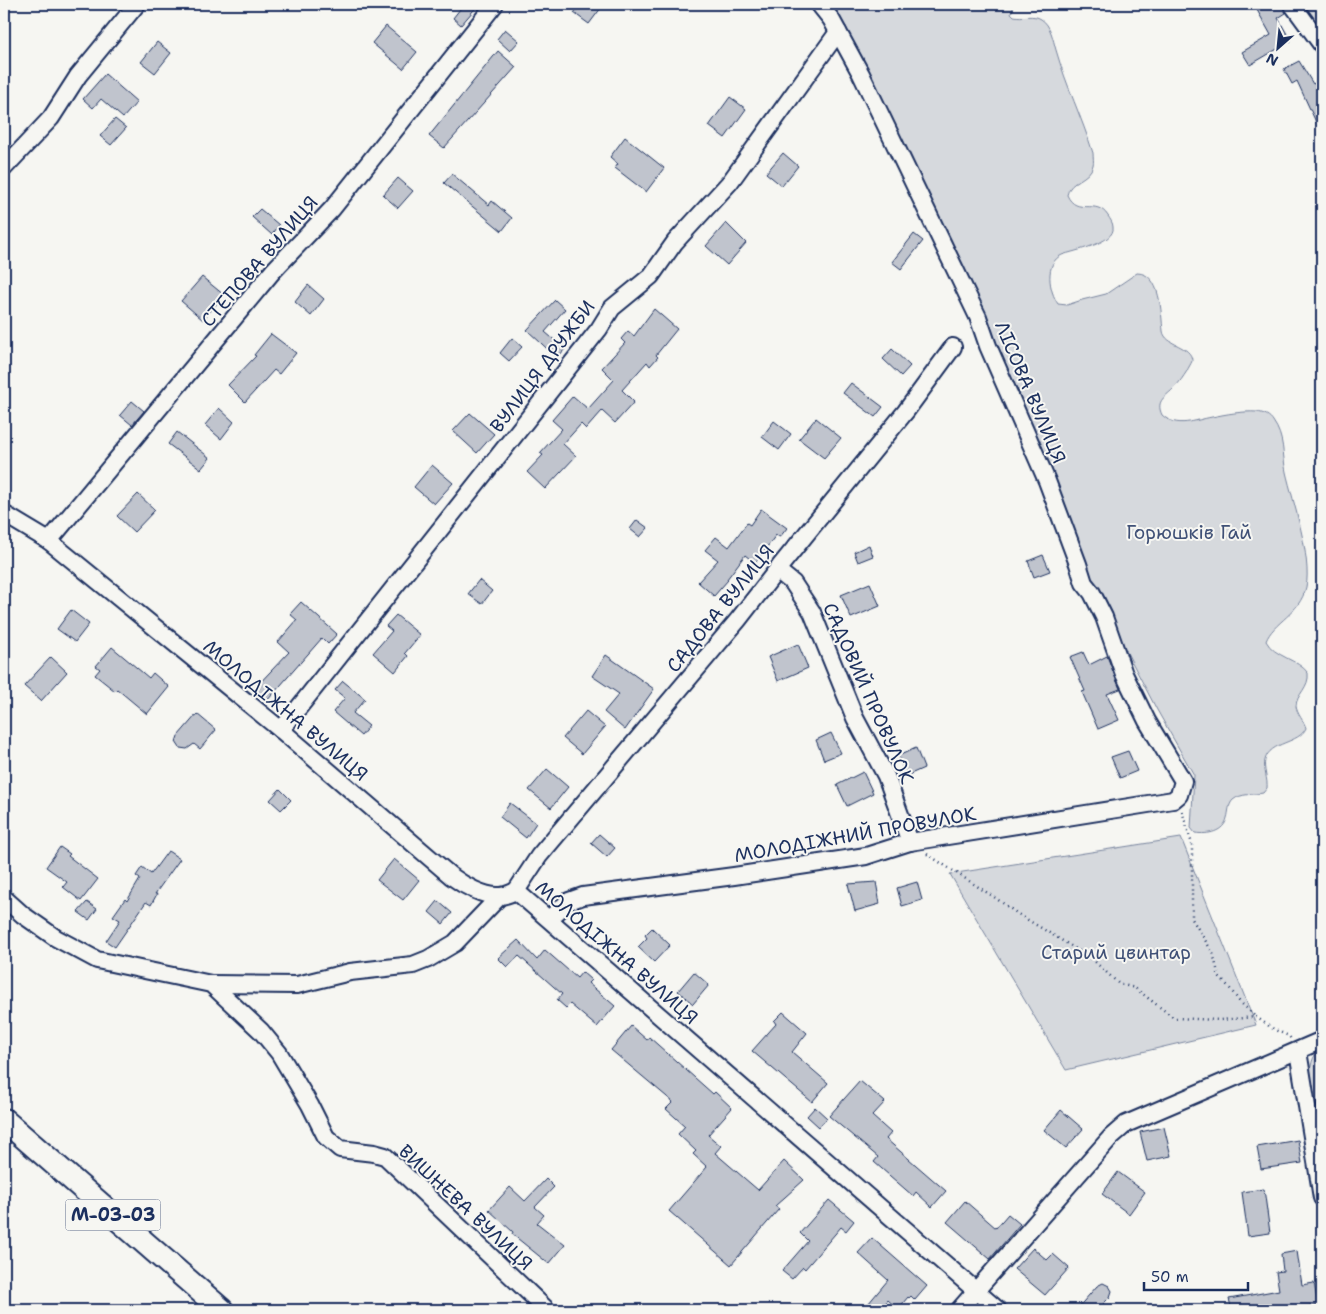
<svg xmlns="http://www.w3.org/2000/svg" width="1326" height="1314" viewBox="0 0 1326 1314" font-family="'Shantell Sans',sans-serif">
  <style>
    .green { fill: #d6d9dd; stroke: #78849e }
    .building { fill: #c0c4cd; stroke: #1b2f5e }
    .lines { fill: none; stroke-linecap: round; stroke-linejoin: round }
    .minor-casing { stroke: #1b2f5e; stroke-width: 20 }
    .highway-casing { stroke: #1b2f5e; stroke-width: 26 }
    .path { stroke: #1b2f5e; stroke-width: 2.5; stroke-dasharray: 1 4; stroke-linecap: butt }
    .minor { stroke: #f6f6f2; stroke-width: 16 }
    .highway { stroke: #f6f6f2; stroke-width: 22 }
    .labels { text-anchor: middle; stroke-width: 4; stroke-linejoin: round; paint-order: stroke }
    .shield { fill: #f6f6f2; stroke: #5d6b8a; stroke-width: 1 }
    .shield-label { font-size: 18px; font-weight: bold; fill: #1b2f5e }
    .street-label { font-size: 19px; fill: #1b2f5e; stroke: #f6f6f2 }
    .park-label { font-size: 19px; fill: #405177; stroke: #f6f6f2 }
  </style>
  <rect width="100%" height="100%" fill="#f6f6f2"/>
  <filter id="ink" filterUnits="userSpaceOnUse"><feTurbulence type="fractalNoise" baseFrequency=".02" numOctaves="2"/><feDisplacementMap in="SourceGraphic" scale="10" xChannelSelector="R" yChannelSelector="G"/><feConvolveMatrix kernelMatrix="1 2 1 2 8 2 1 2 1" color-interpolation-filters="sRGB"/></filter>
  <g filter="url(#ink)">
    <!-- green -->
    <g class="green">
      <path d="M821,4h194l-4,9 3,3c8,2 20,-2 27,3 10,6 12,21 15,31 10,35 26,68 37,103 0,4 1,9 0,12 -3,15 -24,15 -26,30 10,22 29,2 41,21 2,3 5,7 5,11 3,16 -40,24 -51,28 -18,8 -13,36 -4,49l9,1 15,-5 24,-6 31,-21c24,0 24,40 26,58 2,15 29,14 29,30 -1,3 -4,7 -5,10 -4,6 -7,11 -12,16 -9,10 -20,13 -13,28 15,14 33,5 50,2 14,-3 31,-6 45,-5 7,1 13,4 16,9 12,17 9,33 13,51 7,30 26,86 20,115 -6,27 -33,35 -40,54 8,16 32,18 42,32 2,14 -12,22 -12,33 1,8 8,15 10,22 -7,16 -36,13 -41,32 -2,9 3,19 2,28l-4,5c-9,2 -22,0 -30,7 -5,5 -4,12 -6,18 -3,14 -19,17 -32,15l-4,-5 3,-53 -37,-65 -57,-109 -74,-172 -50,-134 -12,-27 -45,-88z"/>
      <polygon points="1301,4 1322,4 1322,33"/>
      <polygon points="1181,838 1256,1025 1066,1070 950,874"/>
      <path d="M1322,1048v69c-9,-18 -21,-55 0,-69z"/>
    </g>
    <!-- building -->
    <g class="building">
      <polygon points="464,4 479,4 461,25 453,18"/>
      <polygon points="581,4 604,4 589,24 574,13"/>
      <polygon points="1268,4 1280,4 1286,13 1278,18 1291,41 1250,65 1242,52 1271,35 1257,10"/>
      <polygon points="386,26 417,52 403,69 372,43"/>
      <polygon points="505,29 519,41 510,51 497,39"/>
      <polygon points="157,42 171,53 155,73 141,62"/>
      <polygon points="498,51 516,67 444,148 429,136"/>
      <polygon points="1299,61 1313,84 1317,82 1322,94 1322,135 1297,81 1292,84 1284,69"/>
      <polygon points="105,74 137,102 123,118 101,99 93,108 83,99"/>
      <polygon points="730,97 746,109 725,138 709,126"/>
      <polygon points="115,119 126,128 111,145 100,136"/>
      <polygon points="625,137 664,168 646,192 615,168 618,164 610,157"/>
      <polygon points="783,153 798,166 782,186 766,173"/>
      <polygon points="452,174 489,205 492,201 512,218 502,231 444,183"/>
      <polygon points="398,178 413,191 398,208 383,195"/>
      <polygon points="260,209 279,225 272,235 252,217"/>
      <polygon points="726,223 746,243 727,265 706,246"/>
      <polygon points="914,234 923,241 901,269 892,262"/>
      <polygon points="202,277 224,295 203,320 181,301"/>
      <polygon points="308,285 324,299 311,316 295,302"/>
      <polygon points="555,300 565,309 545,332 565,349 557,358 527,330"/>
      <polygon points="654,309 677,329 656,355 658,357 650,366 647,362 622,390 634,402 615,423 602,411 586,429 581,424 563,444 576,456 545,489 527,472 543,455 540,453 562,429 552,420 573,396 588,409 614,380 602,368 625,343 621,339 628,331 634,336"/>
      <polygon points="271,334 296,353 279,374 274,370 245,402 228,385 256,356 254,355"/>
      <polygon points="512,338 522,347 509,361 500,353"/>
      <polygon points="892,349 910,366 901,376 883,359"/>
      <polygon points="851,383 883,407 875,417 843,393"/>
      <polygon points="132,401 144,411 132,425 120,415"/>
      <polygon points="219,408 234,422 221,439 205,425"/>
      <polygon points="470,413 494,434 477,453 453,431"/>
      <polygon points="816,418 841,438 824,458 799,439"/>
      <polygon points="774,421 791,434 779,450 762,437"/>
      <polygon points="177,432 210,458 201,469 168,444"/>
      <polygon points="432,465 453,483 434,504 414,487"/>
      <polygon points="138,494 155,510 134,532 117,516"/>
      <polygon points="761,509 787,528 780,537 776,535 755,563 745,555 727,579 728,580 714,596 698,582 718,560 705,550 716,537 729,547 747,523 750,525"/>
      <polygon points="637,520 648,528 640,537 630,529"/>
      <polygon points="869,545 873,556 858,562 854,552"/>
      <polygon points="1043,555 1050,571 1034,577 1028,561"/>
      <polygon points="479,580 492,591 482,604 468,594"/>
      <polygon points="870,583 880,606 851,618 841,595"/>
      <polygon points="301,602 337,634 328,644 322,638 266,702 253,690 289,652 278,642 297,620 290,614"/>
      <polygon points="71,610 89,624 75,642 57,629"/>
      <polygon points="396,615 420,635 405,653 408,656 395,672 373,653 392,631 386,626"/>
      <polygon points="798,644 808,668 778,681 768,657"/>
      <polygon points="112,647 149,678 153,673 169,687 147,714 117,689 115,691 95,675 100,669 96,666"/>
      <polygon points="1083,652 1089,665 1107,656 1120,689 1107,694 1119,720 1098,729 1082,692 1085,691 1070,657"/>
      <polygon points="606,655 654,689 625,730 604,712 619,694 592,676"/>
      <polygon points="51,657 67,672 41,701 24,686"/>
      <polygon points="343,681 365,699 353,713 369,726 361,736 333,712 345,698 335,690"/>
      <polygon points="586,711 605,727 582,754 563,738"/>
      <polygon points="197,714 216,730 200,749 194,744 187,749 180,748 176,742 178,736"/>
      <polygon points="831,733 841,753 824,760 816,740"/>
      <polygon points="916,748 924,768 906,776 898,756"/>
      <polygon points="1128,751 1137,771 1120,778 1111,757"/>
      <polygon points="547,769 568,787 551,808 529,790"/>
      <polygon points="863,772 873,793 847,806 837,785"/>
      <polygon points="280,789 291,800 281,810 270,800"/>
      <polygon points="510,803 536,823 526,838 500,817"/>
      <polygon points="599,834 615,848 607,857 591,843"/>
      <polygon points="60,847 70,854 68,856 98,879 81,901 63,887 67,882 46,867"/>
      <polygon points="168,851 180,859 155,894 157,894 151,905 146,902 115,947 106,941 120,920 113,916 125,899 127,901 140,879 136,876 142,867 151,874"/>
      <polygon points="394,859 419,880 403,900 377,880"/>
      <polygon points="876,882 880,904 855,911 848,884"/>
      <polygon points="917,882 922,900 902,906 897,888"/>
      <polygon points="438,901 452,913 443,924 429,912"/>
      <polygon points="87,902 97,909 89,920 78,912"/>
      <polygon points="652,928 670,945 654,962 638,947 647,938 645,935"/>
      <polygon points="518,940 537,960 545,950 577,978 582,972 591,980 588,983 615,1006 597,1027 570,1004 566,1008 557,1000 562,994 519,956 507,967 498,958"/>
      <polygon points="694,972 709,985 693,1004 678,991"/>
      <polygon points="783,1012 807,1033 792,1052 828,1083 812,1102 752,1051 776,1024 774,1021"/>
      <polygon points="631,1026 647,1040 649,1037 713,1094 715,1092 732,1108 708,1135 721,1146 715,1153 758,1190 784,1161 804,1180 775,1206 779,1209 731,1265 669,1211 707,1167 693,1154 696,1151 678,1134 685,1126 666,1109 673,1102 611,1050"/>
      <polygon points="860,1081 885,1102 872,1116 891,1133 886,1139 946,1191 932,1207 916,1192 913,1196 874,1162 878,1157 829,1116"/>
      <polygon points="815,1107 827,1118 819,1127 807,1116"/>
      <polygon points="1061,1110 1083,1129 1066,1148 1044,1130"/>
      <polygon points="1164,1127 1171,1156 1147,1161 1140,1132"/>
      <polygon points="1298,1140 1302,1163 1261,1169 1257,1147"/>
      <polygon points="1118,1172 1145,1192 1129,1214 1102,1194"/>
      <polygon points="546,1179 554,1187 535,1207 544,1215 537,1223 565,1245 549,1264 512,1234 513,1232 489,1210 510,1187 525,1201"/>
      <polygon points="1264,1189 1270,1233 1248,1236 1242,1192"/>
      <polygon points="829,1200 854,1221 846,1231 841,1227 805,1269 803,1267 792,1279 782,1271 808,1241 800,1233"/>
      <polygon points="965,1201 996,1228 1008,1214 1020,1224 990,1259 947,1222"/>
      <polygon points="872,1238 927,1286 915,1300 911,1296 909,1298 908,1297 898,1309 888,1300 880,1310 863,1310 888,1280 858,1253"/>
      <polygon points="1033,1248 1047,1260 1053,1254 1069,1268 1045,1295 1014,1269"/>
      <polygon points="1297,1251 1302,1285 1314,1283 1318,1305 1293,1310 1232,1310 1229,1299 1279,1290 1276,1272 1283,1271 1281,1254"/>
      <polygon points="1103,1283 1109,1286 1112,1291 1110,1297 1103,1304 1110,1310 1076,1310 1097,1286"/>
    </g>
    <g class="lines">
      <!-- minor casing -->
      <g class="minor-casing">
        <g id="minor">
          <polyline points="1292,4 1322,45"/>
          <polyline points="4,168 51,118 78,76 137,4"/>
          <path d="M4,514l45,27 232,189 170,146c12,9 33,21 49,20 5,0 11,-3 16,-5l482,419"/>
          <polyline points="49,541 273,271 332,209 495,4"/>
          <polyline points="777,570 793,583 812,612 855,718 886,776 910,842"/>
          <polyline points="281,730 599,329 612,308 651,276 675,242 730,182 838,32"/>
          <polyline points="516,891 539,856 738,620 777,570 906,411 953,347"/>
          <polyline points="4,898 23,915 56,938 97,960 211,984 261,1031 279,1053 310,1105 326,1137 340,1149 374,1153 385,1156 547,1310"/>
          <polyline points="549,919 569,901 583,896 734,876 866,856 910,842 1173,800 1179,795 1183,781 1147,721 1124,674 1104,617 1092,593 1084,583 1078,564 1047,481 988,346 978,317 861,74 831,19 819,4"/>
          <polyline points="211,984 297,985 350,972 413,965 428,959 455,943 500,896"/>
          <polyline points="1298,1051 1322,1198"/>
          <polyline points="959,1310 1111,1137 1126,1124 1322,1040"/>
        </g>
      </g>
      <!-- highway casing -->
      <g class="highway-casing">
        <polyline id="highway" points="4,1120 222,1310"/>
      </g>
      <!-- path -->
      <g class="path">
        <polyline points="1182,811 1192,844 1192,919 1213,953 1219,977 1228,986 1239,1001 1256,1017"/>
        <polyline points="927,854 994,897 1018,914 1091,958 1119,984 1135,988 1174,1018 1220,1020 1256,1017 1275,1030 1289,1036 1291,1039"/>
      </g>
      <!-- minor -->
      <use href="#minor" class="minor"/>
      <!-- highway -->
      <use href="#highway" class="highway"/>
    </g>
  </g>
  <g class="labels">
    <!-- shield labels -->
    <rect class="shield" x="65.5" y="1199.5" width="95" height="31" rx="4"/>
    <g class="shield-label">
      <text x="113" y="1221">М-03-03</text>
    </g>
    <!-- street labels -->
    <g class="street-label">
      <text transform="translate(259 261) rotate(-49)" y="7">СТЕПОВА ВУЛИЦЯ</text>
      <text transform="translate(542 366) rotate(-53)" y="7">ВУЛИЦЯ ДРУЖБИ</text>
      <text transform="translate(1031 392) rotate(67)" y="7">ЛІСОВА ВУЛИЦЯ</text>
      <text transform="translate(720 608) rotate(-51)" y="7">САДОВА ВУЛИЦЯ</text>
      <text transform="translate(869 693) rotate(66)" y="7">САДОВИЙ ПРОВУЛОК</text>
      <text transform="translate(286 710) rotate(40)" y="7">МОЛОДІЖНА ВУЛИЦЯ</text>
      <text transform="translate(855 834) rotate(-10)" y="7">МОЛОДІЖНИЙ ПРОВУЛОК</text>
      <text transform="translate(617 952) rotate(41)" y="7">МОЛОДІЖНА ВУЛИЦЯ</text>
      <text transform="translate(466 1207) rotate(43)" y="7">ВИШНЕВА ВУЛИЦЯ</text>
    </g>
    <!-- park labels -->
    <g class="park-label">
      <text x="1189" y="539">Горюшків Гай</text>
      <text x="1116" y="959">Старий цвинтар</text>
    </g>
  </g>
  <!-- margin -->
  <rect width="1326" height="1314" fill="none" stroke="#f6f6f2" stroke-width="20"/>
  <rect x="10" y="10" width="1306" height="1294" fill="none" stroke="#1b2f5e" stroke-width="2" filter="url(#ink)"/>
  <!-- north arrow -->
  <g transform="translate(1278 48) rotate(207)" stroke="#f6f6f2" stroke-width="4" paint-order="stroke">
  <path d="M0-4L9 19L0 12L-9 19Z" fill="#1b2f5e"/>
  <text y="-8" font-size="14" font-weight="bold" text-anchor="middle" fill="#1b2f5e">N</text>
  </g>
  <!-- scale -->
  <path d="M1144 1282v8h104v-8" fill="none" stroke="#1b2f5e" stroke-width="2.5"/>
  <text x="1151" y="1282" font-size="15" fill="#1b2f5e" stroke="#f6f6f2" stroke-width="4" paint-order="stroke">50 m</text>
</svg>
